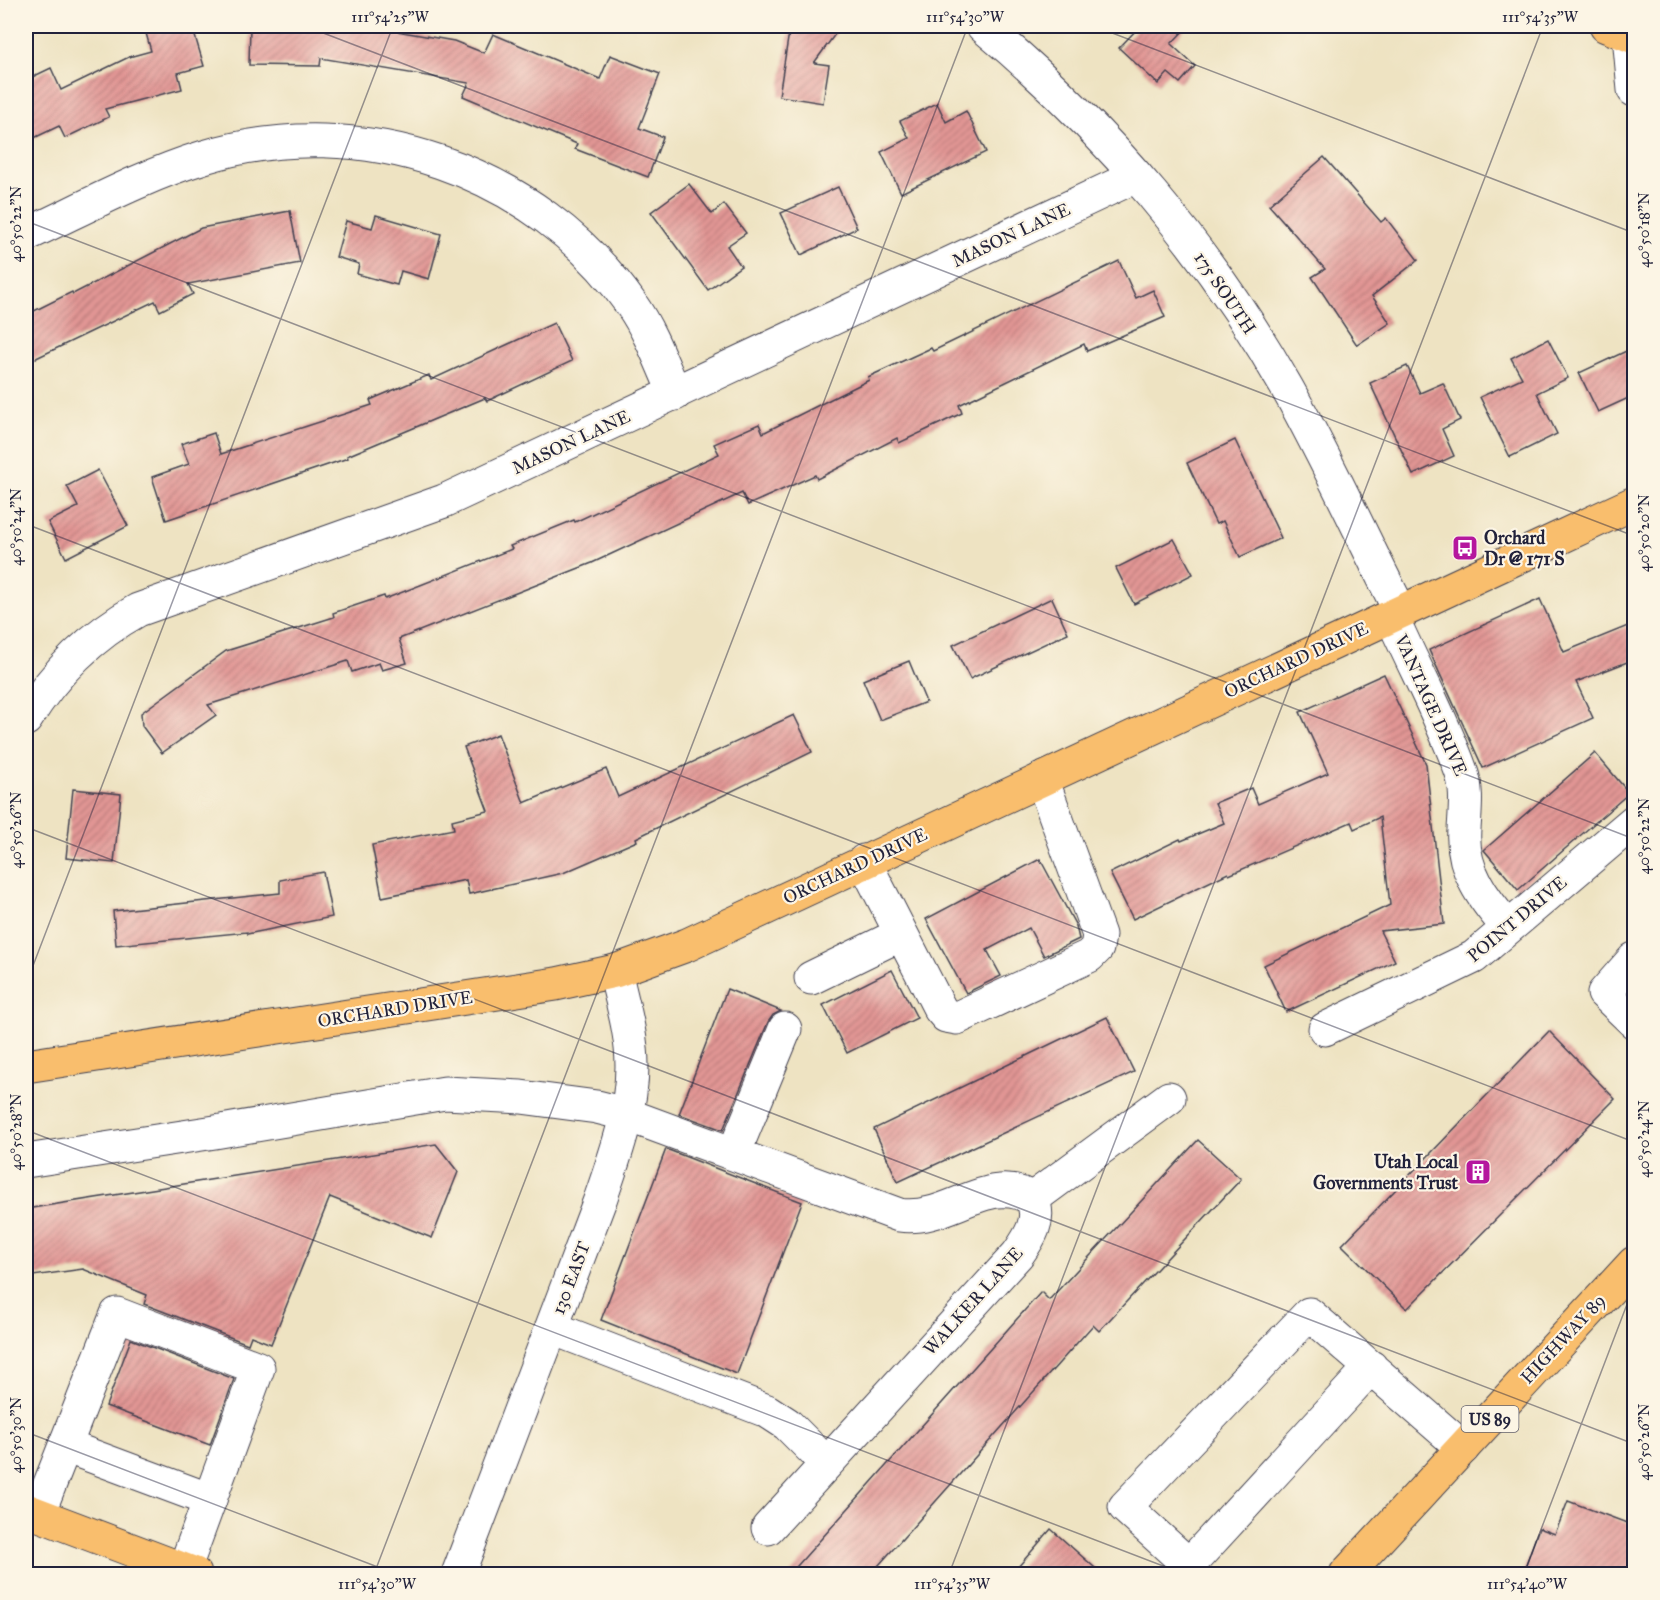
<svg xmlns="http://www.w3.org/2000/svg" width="1660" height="1600" viewBox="0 0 1660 1600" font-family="'IM FELL Great Primer',serif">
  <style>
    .building { fill: url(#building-hatch) }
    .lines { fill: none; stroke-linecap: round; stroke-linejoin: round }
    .minor-casing { stroke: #413f4f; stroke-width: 35 }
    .major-casing { stroke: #413f4f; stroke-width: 35 }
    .minor { stroke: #fff; stroke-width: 33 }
    .major { stroke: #f9be6d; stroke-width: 33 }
    .ticks { fill: none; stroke: #22223b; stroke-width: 1.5; stroke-opacity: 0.45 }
    .labels { text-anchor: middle; stroke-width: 4.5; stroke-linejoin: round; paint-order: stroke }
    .shield { fill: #fcf5e5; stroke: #63616e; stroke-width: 1.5 }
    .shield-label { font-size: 16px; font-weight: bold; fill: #22223b }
    .street-label { font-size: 18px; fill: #22223b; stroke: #fcf5e5 }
    .poi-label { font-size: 18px; font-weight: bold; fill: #22223b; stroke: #fcf5e5; text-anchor: start }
    .neatline { fill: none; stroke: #22223b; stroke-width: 2 }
    .ticks-label { font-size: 15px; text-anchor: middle; fill: #22223b }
  </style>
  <defs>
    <pattern id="building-hatch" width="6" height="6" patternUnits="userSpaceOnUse" patternTransform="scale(1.5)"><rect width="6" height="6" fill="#e29694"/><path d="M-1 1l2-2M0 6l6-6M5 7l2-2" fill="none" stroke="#b77a7a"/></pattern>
  </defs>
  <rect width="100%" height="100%" fill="#fcf5e5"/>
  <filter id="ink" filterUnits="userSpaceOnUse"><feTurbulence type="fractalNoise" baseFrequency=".0167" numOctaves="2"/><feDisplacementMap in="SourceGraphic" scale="12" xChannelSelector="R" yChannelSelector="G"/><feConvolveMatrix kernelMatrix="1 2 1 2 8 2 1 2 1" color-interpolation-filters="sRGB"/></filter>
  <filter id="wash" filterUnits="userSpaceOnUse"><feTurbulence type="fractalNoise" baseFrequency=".008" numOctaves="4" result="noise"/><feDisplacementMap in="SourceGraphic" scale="24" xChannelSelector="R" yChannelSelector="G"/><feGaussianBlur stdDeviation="1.35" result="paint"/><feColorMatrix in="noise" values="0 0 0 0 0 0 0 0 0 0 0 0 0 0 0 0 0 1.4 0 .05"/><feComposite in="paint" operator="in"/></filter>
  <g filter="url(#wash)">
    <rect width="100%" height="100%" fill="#eee3c2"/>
    <g id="blocks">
      <!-- building -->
      <g class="building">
        <polygon points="144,26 192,26 204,66 178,73 182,89 105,109 109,117 65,138 59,126 32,139 26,125 26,80 51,68 61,90 129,57 151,51"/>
        <polygon points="250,26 368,26 454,41 484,53 493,34 600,79 610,55 660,74 639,128 663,137 648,177 575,149 577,144 463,96 469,83 321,58 320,66 249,65"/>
        <polygon points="790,26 841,26 814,63 829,65 823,103 779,96"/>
        <polygon points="1140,26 1188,26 1171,44 1195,66 1180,83 1168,73 1158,84 1119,48"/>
        <polygon points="937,103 946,122 966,111 986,152 901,193 881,152 909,138 900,121"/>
        <polygon points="1324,157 1381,222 1386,218 1418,260 1372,296 1390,323 1357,345 1312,277 1325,269 1269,205"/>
        <polygon points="689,184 712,214 724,204 746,233 727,246 741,266 708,290 651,212"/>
        <polygon points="838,187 857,228 801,255 781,213"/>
        <polygon points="290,211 300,263 188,284 193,294 160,311 155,301 26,363 26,315 72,292 73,294 201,228"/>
        <polygon points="376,215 441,234 429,279 401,271 397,285 357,274 359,264 336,257 346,221 372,228"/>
        <polygon points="1119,261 1136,298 1153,290 1165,317 1087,351 1084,344 959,405 962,413 899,443 897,438 817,479 815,475 748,505 742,493 592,563 399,639 407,663 382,670 379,663 352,672 348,661 208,705 216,715 162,753 142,726 141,713 226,651 334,617 333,613 384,596 385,599 512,549 510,546 574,520 575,522 719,454 714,444 759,424 763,433 869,380 868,377 931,348 933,351"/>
        <polygon points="554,323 572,361 487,401 485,398 347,456 348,458 166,520 152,477 189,464 181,444 214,433 221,454 372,405 370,400 429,375 431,380"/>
        <polygon points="1548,339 1568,378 1537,393 1557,434 1510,457 1480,397 1522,378 1511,358"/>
        <polygon points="1635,347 1635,395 1598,412 1579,373"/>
        <polygon points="1407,366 1420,393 1443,383 1460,420 1442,429 1454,456 1413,475 1370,383"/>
        <polygon points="1235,440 1281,538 1240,557 1223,521 1216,524 1187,463"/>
        <polygon points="98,470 128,526 66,558 48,522 78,507 67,486"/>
        <polygon points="1174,539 1193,574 1134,604 1116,568"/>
        <polygon points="1052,598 1068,633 970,679 953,645"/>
        <polygon points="1540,599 1564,652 1635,623 1635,659 1576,682 1593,718 1483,768 1429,650"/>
        <polygon points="909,661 926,702 880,720 863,680"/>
        <polygon points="1384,674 1426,764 1444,924 1380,931 1395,961 1286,1012 1264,965 1390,905 1380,817 1354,829 1351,822 1229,875 1228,873 1133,919 1110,873 1180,839 1181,841 1224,823 1215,803 1251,788 1258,804 1328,773 1300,712"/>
        <polygon points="794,715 812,752 636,838 637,841 563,873 469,894 466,880 382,897 372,845 454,829 452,820 488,811 464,747 498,734 524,803 606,769 618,797"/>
        <polygon points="1595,753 1629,793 1518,890 1484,850"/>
        <polygon points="73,789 121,794 114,863 66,858"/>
        <polygon points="1040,859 1076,926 1079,939 1044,956 1029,928 987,950 1001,976 966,993 926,919"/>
        <polygon points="323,872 332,917 247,934 247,932 116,945 113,911 280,893 280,880"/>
        <polygon points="892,970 917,1018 847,1053 823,1005"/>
        <polygon points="727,989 781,1011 773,1015 768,1022 723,1130 679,1114"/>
        <polygon points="1107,1017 1134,1072 898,1182 874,1129"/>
        <polygon points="1549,1031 1615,1099 1407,1309 1342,1245"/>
        <polygon points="1198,1140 1241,1179 1099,1331 1093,1325 870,1575 789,1575 1041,1292 1049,1300"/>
        <polygon points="436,1144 458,1172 432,1238 330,1197 271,1344 251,1336 248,1344 144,1304 147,1295 83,1269 26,1277 26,1209"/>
        <polygon points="666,1149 802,1202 737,1374 601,1320"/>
        <polygon points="131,1339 234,1379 210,1445 106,1406"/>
        <polygon points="1568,1501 1635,1526 1635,1575 1522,1575 1539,1528 1555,1534"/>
        <polygon points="1051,1529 1103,1575 1011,1575"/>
      </g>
    </g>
  </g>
  <g filter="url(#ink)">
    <use href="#blocks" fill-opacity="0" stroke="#413f4f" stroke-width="1.5"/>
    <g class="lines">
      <!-- minor casing -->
      <g class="minor-casing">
        <g id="minor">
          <path d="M983,26c121,101 227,225 304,362 41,73 75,149 113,223"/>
          <polyline points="1629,35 1634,90"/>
          <path d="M26,235c58,-27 116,-59 178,-78 157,-48 333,13 427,147 19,27 31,60 44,90"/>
          <path d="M1391,615c23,52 51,103 70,156 7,19 4,39 3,59 -3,39 19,69 44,97"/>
          <path d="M26,719c28,-46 65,-83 112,-109l306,-109 692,-325"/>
          <polyline points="864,861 940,1009 946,1016 957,1018 1089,956 1097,948 1099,935 1042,779"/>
          <polyline points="1634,959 1604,993 1634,1022"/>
          <polyline points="811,978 901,934"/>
          <polyline points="1325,1029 1474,957 1633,822"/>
          <polyline points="734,1153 785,1029"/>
          <path d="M26,1161l189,-29 230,-39 76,4 76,10 28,7 274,101c49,8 90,-44 133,-16 10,20 -2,38 -14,55l-250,274"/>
          <polyline points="1032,1199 1169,1098"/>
          <polyline points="552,1328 767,1411 787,1424 826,1463"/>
          <polyline points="1371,1367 1189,1565 1125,1507 1309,1314 1463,1448"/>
          <polyline points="65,1446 210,1500"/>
          <polyline points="38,1514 117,1314 258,1368 184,1570"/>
          <path d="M458,1574l142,-374c14,-41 32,-89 32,-134 0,-32 -10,-64 -17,-95"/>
        </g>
      </g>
      <!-- major casing -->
      <g class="major-casing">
        <g id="major">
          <polyline points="1606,26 1634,37"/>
          <polyline points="26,1066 556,984 615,971 687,945 1634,503"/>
          <polyline points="26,1510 195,1574"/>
          <polyline points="1346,1574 1634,1263"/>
        </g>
      </g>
      <!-- minor -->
      <use href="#minor" class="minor"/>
      <!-- major -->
      <use href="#major" class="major"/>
    </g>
  </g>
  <!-- ticks -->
  <path class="ticks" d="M305,26l1329,510M1094,26l540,207M26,221l1608,618M26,524l1608,618M26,827l1608,617M26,984l367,-958M26,1130l1158,444M26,1432l370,142M374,1574l594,-1548M949,1574l594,-1548M1524,1574l110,-288"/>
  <!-- icons -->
  <defs>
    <g id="bus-square" transform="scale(1.35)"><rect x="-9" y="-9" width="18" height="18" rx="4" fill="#b5179e" stroke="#fcf5e5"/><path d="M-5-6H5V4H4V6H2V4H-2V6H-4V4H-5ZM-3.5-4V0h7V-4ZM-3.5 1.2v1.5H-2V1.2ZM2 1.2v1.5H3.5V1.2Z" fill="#fff"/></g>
    <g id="building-square" transform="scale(1.35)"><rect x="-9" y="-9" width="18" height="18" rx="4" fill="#b5179e" stroke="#fcf5e5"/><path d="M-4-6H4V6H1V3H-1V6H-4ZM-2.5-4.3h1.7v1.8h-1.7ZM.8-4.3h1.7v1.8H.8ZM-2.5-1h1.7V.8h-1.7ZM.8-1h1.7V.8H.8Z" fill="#fff"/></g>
  </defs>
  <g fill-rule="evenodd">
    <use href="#bus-square" x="1465" y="548"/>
    <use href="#building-square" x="1478" y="1172"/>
  </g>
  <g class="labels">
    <!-- shield labels -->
    <rect class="shield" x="1461.5" y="1406" width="57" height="26" rx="4.5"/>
    <g class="shield-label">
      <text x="1490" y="1425">US 89</text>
    </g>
    <!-- street labels -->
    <g class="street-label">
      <text transform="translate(1011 235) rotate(-25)" y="6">MASON LANE</text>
      <text transform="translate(1225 293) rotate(56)" y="6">175 SOUTH</text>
      <text transform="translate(571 442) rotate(-25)" y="6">MASON LANE</text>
      <text transform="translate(1296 660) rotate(-25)" y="6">ORCHARD DRIVE</text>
      <text transform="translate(1431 705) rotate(66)" y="6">VANTAGE DRIVE</text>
      <text transform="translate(855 866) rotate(-25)" y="6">ORCHARD DRIVE</text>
      <text transform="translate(1517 919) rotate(-40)" y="6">POINT DRIVE</text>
      <text transform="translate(395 1009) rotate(-9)" y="6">ORCHARD DRIVE</text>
      <text transform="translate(571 1278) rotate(-69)" y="6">130 EAST</text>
      <text transform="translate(973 1301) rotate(-48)" y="6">WALKER LANE</text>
      <text transform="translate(1563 1339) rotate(-47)" y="6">HIGHWAY 89</text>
    </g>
    <!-- poi labels -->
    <g class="poi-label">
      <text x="1484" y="544">Orchard<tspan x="1484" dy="21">Dr @ 171 S</tspan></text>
      <text x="1458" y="1168" text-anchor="end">Utah Local<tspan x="1458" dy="21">Governments Trust</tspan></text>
    </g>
  </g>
  <!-- margin -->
  <rect width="1660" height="1600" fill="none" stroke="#fcf5e5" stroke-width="66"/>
  <rect x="33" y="33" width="1594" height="1534" class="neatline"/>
  <g class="ticks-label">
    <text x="390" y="22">111°54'25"W</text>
    <text x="965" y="22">111°54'30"W</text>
    <text x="1540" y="22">111°54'35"W</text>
    <text transform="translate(16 224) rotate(-90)" y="5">40°50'22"N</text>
    <text transform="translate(1644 230) rotate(-90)" y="5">40°50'18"N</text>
    <text transform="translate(16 527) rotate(-90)" y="5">40°50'24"N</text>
    <text transform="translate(1644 533) rotate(-90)" y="5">40°50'20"N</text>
    <text transform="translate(16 830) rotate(-90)" y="5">40°50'26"N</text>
    <text transform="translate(1644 836) rotate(-90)" y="5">40°50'22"N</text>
    <text transform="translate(16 1132) rotate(-90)" y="5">40°50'28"N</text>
    <text transform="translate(1644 1139) rotate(-90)" y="5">40°50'24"N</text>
    <text transform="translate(16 1435) rotate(-90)" y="5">40°50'30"N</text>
    <text transform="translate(1644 1442) rotate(-90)" y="5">40°50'26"N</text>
    <text x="377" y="1589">111°54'30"W</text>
    <text x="952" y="1589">111°54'35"W</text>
    <text x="1527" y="1589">111°54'40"W</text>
  </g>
</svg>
